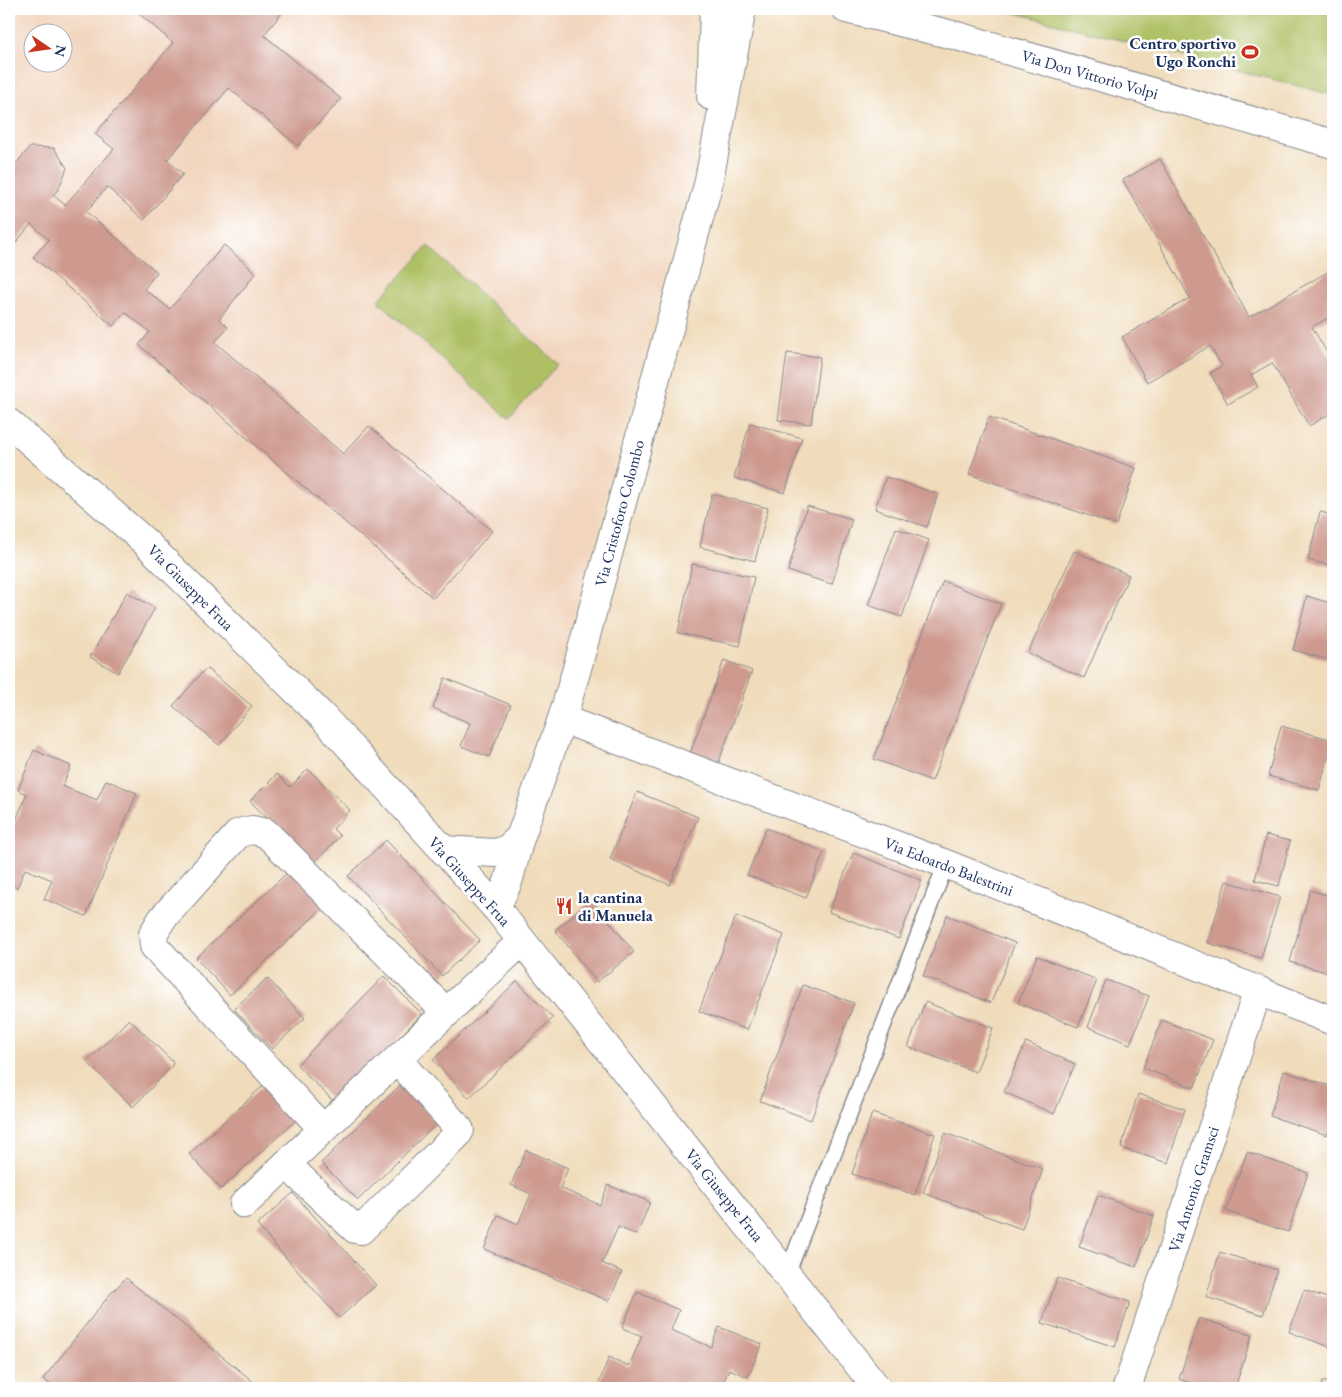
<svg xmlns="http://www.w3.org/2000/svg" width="1342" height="1397" viewBox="0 0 1342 1397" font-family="'EB Garamond',serif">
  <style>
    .built { fill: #f2d5be; fill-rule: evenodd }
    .green { fill: #aec064; stroke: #647861 }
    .building { fill: #ce9a8f }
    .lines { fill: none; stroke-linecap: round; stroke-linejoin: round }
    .service-casing { stroke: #86868c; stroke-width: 18 }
    .minor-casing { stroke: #86868c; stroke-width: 30 }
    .service { stroke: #fff; stroke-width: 15 }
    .minor { stroke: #fff; stroke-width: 28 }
    .labels { text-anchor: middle; stroke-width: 5; stroke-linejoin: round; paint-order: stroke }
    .poi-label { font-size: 16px; font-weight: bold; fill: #1b2f5e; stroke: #fff; text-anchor: end }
    .street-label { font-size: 16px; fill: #1b2f5e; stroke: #fff }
  </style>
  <rect width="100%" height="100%" fill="#fff"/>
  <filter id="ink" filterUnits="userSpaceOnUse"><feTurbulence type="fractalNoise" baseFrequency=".02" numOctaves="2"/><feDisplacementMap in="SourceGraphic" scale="10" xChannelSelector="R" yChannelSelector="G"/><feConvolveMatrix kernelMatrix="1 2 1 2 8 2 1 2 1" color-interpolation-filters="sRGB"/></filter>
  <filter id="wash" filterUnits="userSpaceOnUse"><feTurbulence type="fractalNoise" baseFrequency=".0096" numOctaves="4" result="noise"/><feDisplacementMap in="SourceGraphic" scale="20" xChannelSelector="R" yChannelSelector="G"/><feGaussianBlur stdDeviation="1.12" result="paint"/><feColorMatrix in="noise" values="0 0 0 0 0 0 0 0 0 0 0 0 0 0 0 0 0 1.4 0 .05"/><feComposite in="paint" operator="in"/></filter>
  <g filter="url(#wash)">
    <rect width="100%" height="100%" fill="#f0dcbb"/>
    <!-- built -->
    <path class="built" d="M9,9h678l9,139 -137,526 -375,-145 -175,-139zM32,32h30v30h-30z"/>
    <!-- green -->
    <g class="green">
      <polygon points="1000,9 1333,9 1333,95"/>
      <polygon points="428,246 558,364 509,419 378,301"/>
    </g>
    <g id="blocks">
      <!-- building -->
      <g class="building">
        <polygon points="134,9 285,9 264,35 341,99 298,146 229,88 167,160 183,174 144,220 107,187 86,212 157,272 144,289 170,309 224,245 256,273 219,319 228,327 215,342 343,454 369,426 492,531 433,598 139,345 150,332 125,312 113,326 33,257 49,240 31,224 9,251 9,172 30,147 54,148 67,168 58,190 53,195 65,205 114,149 95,134 173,43"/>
        <polygon points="1160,159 1249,317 1333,269 1333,315 1312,327 1333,363 1333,412 1309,426 1272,363 1251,375 1258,387 1228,404 1210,373 1222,366 1210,346 1147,382 1122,337 1190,298 1123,180"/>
        <polygon points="787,353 820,357 811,424 778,420"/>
        <polygon points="989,417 1136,468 1116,525 969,474"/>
        <polygon points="750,423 802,438 785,493 734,478"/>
        <polygon points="886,477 938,494 927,527 875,509"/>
        <polygon points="712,494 768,508 755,561 700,547"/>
        <polygon points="807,506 852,519 832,584 788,571"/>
        <polygon points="1320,512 1333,515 1333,566 1308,560"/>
        <polygon points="896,528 929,540 902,617 868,605"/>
        <polygon points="1074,551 1129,575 1084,678 1028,653"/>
        <polygon points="692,564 754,577 740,646 678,633"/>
        <polygon points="943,581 1001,604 932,781 874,759"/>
        <polygon points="127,592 155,608 118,673 90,657"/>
        <polygon points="1307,596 1333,604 1333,661 1293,650"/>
        <polygon points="724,660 752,671 717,767 689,756"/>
        <polygon points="206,668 252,706 219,745 173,706"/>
        <polygon points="445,678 511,705 489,757 461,746 470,723 433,708"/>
        <polygon points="1281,726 1333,740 1319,790 1268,776"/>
        <polygon points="34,750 71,766 62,786 97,800 106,780 137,793 86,916 44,899 52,880 25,869 17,888 9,884 9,834 10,834 27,794 18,790"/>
        <polygon points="308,769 350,810 333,829 340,836 313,864 250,801 277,774 290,787"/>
        <polygon points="637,792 698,817 670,885 610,859"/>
        <polygon points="766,828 824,852 806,898 747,875"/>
        <polygon points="1266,835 1290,841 1279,886 1255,880"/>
        <polygon points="386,840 480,940 442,976 348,876"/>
        <polygon points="853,853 922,880 899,939 829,912"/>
        <polygon points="290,870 324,907 230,995 196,958"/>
        <polygon points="1226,881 1280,897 1261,958 1208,943"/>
        <polygon points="1310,890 1333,897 1333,974 1290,962"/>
        <polygon points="592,900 634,952 597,982 555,930"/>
        <polygon points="947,915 1015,943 991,1003 923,976"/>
        <polygon points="736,916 784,935 747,1030 699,1011"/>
        <polygon points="1037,956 1097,980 1078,1027 1018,1003"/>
        <polygon points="384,976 422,1014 335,1103 297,1065"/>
        <polygon points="267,978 305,1018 272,1049 234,1009"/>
        <polygon points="1106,980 1149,996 1130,1044 1088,1027"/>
        <polygon points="517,981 553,1018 469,1098 433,1060"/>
        <polygon points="803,985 854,1003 811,1120 760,1101"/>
        <polygon points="925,1002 993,1028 976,1072 908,1047"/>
        <polygon points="129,1019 173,1062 172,1066 133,1107 87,1062"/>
        <polygon points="1162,1020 1213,1040 1194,1088 1143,1068"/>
        <polygon points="1026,1042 1075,1064 1054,1114 1004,1092"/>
        <polygon points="1284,1071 1333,1087 1333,1118 1327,1135 1270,1116"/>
        <polygon points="265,1084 297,1119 221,1189 189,1154"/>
        <polygon points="400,1085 437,1123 358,1200 321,1163"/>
        <polygon points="1138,1094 1185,1109 1168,1163 1121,1148"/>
        <polygon points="872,1113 935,1134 915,1195 852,1174"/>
        <polygon points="945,1133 1043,1169 1022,1229 923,1193"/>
        <polygon points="526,1150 568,1168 560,1188 600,1205 608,1185 650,1202 637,1235 618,1227 602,1263 622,1272 609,1301 484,1249 498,1215 518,1224 531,1194 511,1185"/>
        <polygon points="1247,1152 1308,1173 1288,1232 1226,1211"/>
        <polygon points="293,1193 376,1285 339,1318 257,1225"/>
        <polygon points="1098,1195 1154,1216 1136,1267 1079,1247"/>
        <polygon points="1220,1252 1277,1270 1263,1315 1206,1297"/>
        <polygon points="126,1278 261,1388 55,1388 43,1379 111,1293"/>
        <polygon points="1057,1278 1130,1302 1115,1347 1042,1323"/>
        <polygon points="1304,1290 1333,1300 1333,1348 1289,1332"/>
        <polygon points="637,1292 679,1310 671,1330 711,1347 719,1327 762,1344 748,1377 729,1369 721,1388 597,1388 609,1357 629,1366 642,1336 622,1328"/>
        <polygon points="1199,1318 1252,1335 1235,1388 1206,1388 1179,1379"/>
        <polygon points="1323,1381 1333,1385 1333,1388 1321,1388"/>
      </g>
    </g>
  </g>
  <g filter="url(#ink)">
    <use href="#blocks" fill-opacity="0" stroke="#86868c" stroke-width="1"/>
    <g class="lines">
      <!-- service casing -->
      <g class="service-casing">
        <polyline id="service" points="787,1274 946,864"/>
      </g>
      <!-- minor casing -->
      <g class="minor-casing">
        <g id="minor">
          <polyline points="846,9 957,36 1333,144"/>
          <polyline points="711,96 714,9"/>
          <polyline points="9,423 144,541 323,717 496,908 877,1388"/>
          <polyline points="562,719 946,864 1333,1021"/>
          <polyline points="443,850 495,853 506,850 520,838"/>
          <polyline points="496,908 508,882 520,838 562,719 576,672 708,185 742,9"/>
          <polyline points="323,1129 154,946 153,934 162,919 239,833 252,830 266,833 447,1013"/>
          <polyline points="286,1164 355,1229 361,1230 364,1227 457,1135 460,1130 397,1059"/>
          <polyline points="244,1204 522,941"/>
          <polyline points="1127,1388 1258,990"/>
        </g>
      </g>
      <!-- service -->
      <use href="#service" class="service"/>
      <!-- minor -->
      <use href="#minor" class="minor"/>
    </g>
  </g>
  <!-- icons -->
  <defs>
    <g id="stadium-bare" transform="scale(1.35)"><path d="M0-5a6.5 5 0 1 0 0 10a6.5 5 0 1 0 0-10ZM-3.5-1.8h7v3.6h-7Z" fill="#c8321e" stroke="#fff" stroke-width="2.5" paint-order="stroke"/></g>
    <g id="restaurant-bare" transform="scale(1.35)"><path d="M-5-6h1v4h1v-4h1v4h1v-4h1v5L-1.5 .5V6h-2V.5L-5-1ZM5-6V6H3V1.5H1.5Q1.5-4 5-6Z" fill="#c8321e" stroke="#fff" stroke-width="2.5" paint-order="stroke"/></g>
  </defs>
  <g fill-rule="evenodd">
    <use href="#stadium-bare" x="1250" y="52"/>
    <use href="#restaurant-bare" x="564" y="906"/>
  </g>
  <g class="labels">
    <!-- poi labels -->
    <g class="poi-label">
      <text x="1236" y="49">Centro sportivo<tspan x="1236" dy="18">Ugo Ronchi</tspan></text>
      <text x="578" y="903" text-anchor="start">la cantina<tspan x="578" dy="18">di Manuela</tspan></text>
    </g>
    <!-- street labels -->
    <g class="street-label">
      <text transform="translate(1090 74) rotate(16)" y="6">Via Don Vittorio Volpi</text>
      <text transform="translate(619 513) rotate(-75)" y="6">Via Cristoforo Colombo</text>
      <text transform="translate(191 587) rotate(45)" y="6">Via Giuseppe Frua</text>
      <text transform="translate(949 866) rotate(21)" y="6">Via Edoardo Balestrini</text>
      <text transform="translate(470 881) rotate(48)" y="6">Via Giuseppe Frua</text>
      <text transform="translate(1193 1189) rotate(-72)" y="6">Via Antonio Gramsci</text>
      <text transform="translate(725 1195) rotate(51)" y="6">Via Giuseppe Frua</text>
    </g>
  </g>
  <!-- margin -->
  <rect width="1342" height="1397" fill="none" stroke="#fff" stroke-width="30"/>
  <!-- north arrow -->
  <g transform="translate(48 48) rotate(103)"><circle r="24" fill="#ffffff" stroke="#a4acbf"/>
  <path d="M0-4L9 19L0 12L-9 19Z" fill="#c8321e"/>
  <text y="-8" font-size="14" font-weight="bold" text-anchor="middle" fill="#1b2f5e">N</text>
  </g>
</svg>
